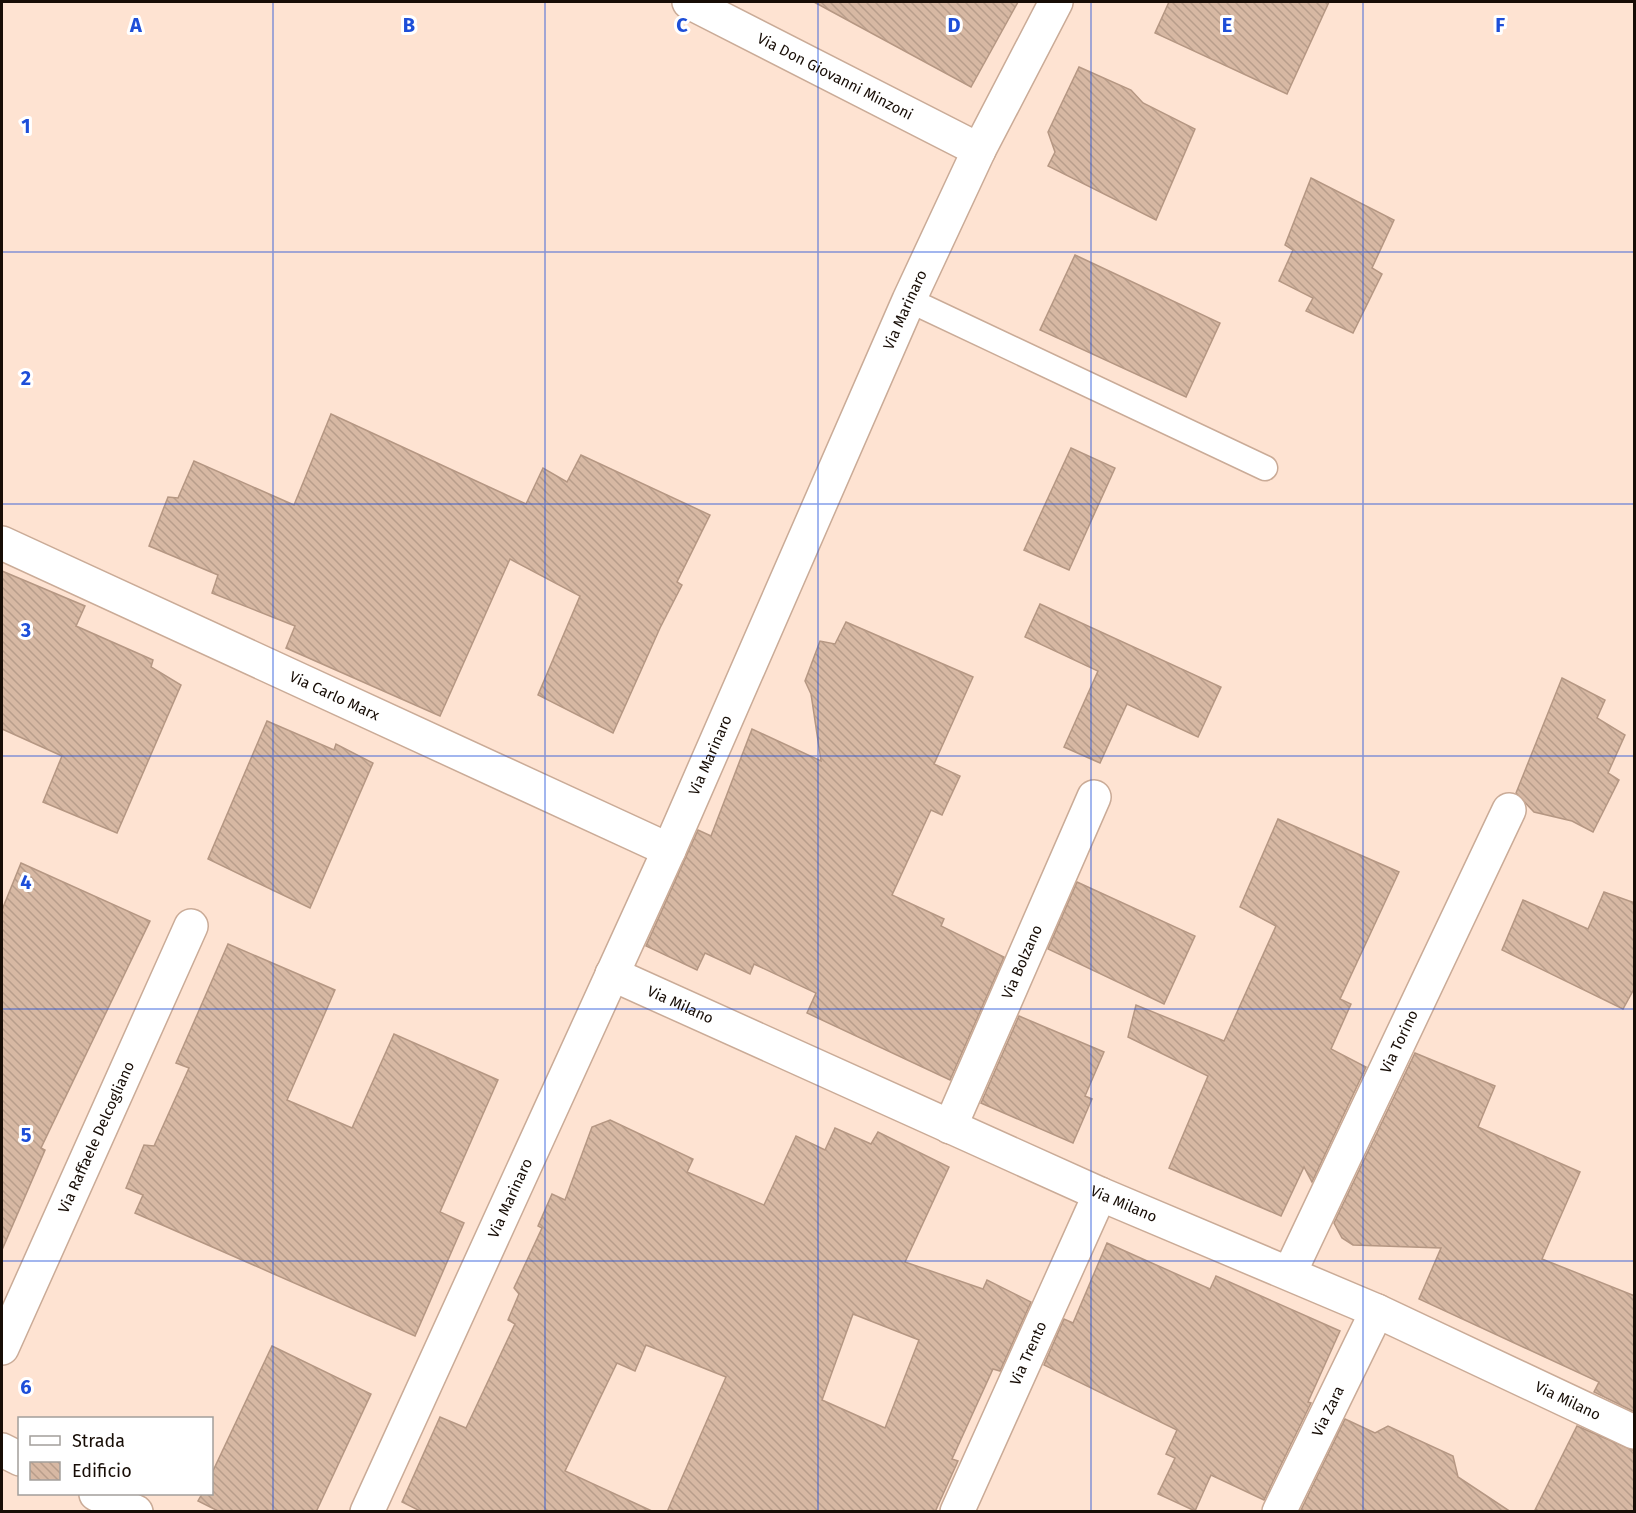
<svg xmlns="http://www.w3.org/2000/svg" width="1636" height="1513" viewBox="0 0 1636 1513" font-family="'Fira Sans',sans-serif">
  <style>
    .building { fill: url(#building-back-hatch); stroke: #b59783; stroke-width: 1.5; fill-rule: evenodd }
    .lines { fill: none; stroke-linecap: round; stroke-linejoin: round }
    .service-casing { stroke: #caab97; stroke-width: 27 }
    .minor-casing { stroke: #caab97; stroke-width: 36 }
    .service { stroke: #fff; stroke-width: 24 }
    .minor { stroke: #fff; stroke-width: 33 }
    .grid { fill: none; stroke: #1d4ed8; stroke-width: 1.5; stroke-opacity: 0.55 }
    .labels { text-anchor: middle; stroke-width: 6; stroke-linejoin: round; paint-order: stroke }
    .street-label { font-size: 15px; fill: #170d06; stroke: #fff }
    .grid-label { font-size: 20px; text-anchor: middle; font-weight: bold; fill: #1d4ed8; stroke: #fff; stroke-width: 6; stroke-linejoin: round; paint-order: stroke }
  </style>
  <defs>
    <pattern id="building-back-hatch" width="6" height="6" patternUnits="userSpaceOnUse" patternTransform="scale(1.5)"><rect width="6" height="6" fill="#d7b8a3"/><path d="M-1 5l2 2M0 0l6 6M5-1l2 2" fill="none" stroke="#b89d8b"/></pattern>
  </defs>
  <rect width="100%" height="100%" fill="#fee3d2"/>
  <!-- building -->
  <g class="building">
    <polygon points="814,2 1018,2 971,87"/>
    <polygon points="1169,2 1329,2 1287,94 1155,33"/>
    <polygon points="1079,67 1131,90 1143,103 1195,129 1156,220 1048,166 1055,152 1048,132"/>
    <polygon points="1311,178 1394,220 1372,268 1382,274 1353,333 1306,311 1313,298 1279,281 1293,250 1285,245"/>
    <polygon points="1075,255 1220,323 1186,397 1040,330"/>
    <polygon points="331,414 526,504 543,468 567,482 581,455 710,515 677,582 682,585 660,628 613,733 538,695 580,596 510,559 440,716 286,648 295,626 212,593 218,575 149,546 168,497 178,498 194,461 294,505"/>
    <polygon points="1071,448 1115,468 1069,570 1024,550"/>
    <polygon points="2,571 85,606 76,626 153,660 151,667 181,685 117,833 43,802 62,756 2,729"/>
    <polygon points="1040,604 1221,687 1198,737 1127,704 1100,763 1064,747 1098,671 1025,637"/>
    <polygon points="846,622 973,677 934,764 960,776 942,815 931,810 892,895 944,919 941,926 1004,957 950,1080 807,1013 816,993 754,964 750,974 705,953 697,970 646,946 698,830 711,836 752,729 821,761 811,694 805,681 820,641 835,644"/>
    <polygon points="1562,678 1605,700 1597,718 1625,735 1608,773 1619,780 1593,832 1572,821 1534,812 1516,793"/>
    <polygon points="267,721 334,750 336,744 373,763 310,908 208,859"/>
    <polygon points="1278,819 1399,872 1340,999 1351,1004 1331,1049 1366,1067 1312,1182 1304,1167 1281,1216 1169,1168 1208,1076 1128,1037 1136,1005 1224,1041 1276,926 1240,907"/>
    <polygon points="21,863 150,921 41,1148 45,1150 2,1250 2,910"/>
    <polygon points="1077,882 1195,936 1164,1004 1048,949"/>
    <polygon points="1604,892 1635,903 1635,987 1623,1009 1502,950 1523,900 1588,929"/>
    <polygon points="228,944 335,990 287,1100 352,1128 394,1034 498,1080 440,1212 464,1223 415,1336 135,1213 143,1195 126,1188 144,1145 154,1146 189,1068 176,1063"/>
    <polygon points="1019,1016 1104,1052 1085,1096 1092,1099 1073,1143 981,1103"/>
    <polygon points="1415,1053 1495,1086 1478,1127 1580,1172 1542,1259 1635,1296 1635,1412 1594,1392 1599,1382 1419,1299 1441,1248 1353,1245 1342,1238 1334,1223"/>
    <path d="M610,1120l83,39 -6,13 77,33 32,-69 29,14 10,-22 36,16 7,-12 71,35 -44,95 78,27 4,-9 44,22 -31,69 -7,-2 -41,90 6,2 -23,51h-268l59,-135 -80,-32 -11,26 -18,-8 -52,108 89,41h-232l-20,-10 38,-85 26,11 49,-104 -7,-4 11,-26 -5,-6 28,-60 -4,-2 14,-32 13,6 27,-73zM853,1314l66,26 -34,88 -63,-28z"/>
    <polygon points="1107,1243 1210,1289 1216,1276 1340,1331 1308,1402 1311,1403 1264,1500 1211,1475 1195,1511 1158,1494 1175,1458 1166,1454 1177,1430 1044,1365 1064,1319 1073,1323"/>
    <polygon points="272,1346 371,1394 316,1512 220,1512 198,1501 202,1494 212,1494 212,1473"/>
    <polygon points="1345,1419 1375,1433 1388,1426 1453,1456 1458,1477 1511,1512 1300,1512"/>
    <polygon points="1577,1426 1635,1451 1635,1512 1534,1512"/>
  </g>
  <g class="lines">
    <!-- service casing -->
    <g class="service-casing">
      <polyline id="service" points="909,300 1265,468"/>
    </g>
    <!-- minor casing -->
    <g class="minor-casing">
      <g id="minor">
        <path id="s1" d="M689,2l290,148"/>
        <path id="s2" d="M2,543l667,307"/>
        <path id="s3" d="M612,974l488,220 277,117 257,121"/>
        <path id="s4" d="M950,1127l144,-330"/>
        <path id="s5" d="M1290,1272l219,-462"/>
        <path id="s6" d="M2,1348l189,-422"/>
        <polyline points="2,1450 20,1459"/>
        <polyline points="96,1494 136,1512"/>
        <path id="s7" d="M367,1512l302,-662 240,-550 70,-150 77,-148"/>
        <path id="s8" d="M957,1512l143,-318"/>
        <path id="s9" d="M1279,1512l98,-201"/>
      </g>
    </g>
    <!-- service -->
    <use href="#service" class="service"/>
    <!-- minor -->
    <use href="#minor" class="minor"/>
  </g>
  <!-- grid -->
  <path class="grid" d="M273,2v1510M545,2v1510M818,2v1510M1091,2v1510M1363,2v1510M2,252h1632M2,504h1632M2,756h1632M2,1009h1632M2,1261h1632"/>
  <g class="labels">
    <!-- street labels -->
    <g class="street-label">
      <text dy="5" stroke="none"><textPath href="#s1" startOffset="164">Via Don Giovanni Minzoni</textPath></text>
      <text dy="5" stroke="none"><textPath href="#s7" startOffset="1317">Via Marinaro</textPath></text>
      <text dy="5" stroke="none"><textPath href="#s2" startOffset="366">Via Carlo Marx</textPath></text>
      <text dy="5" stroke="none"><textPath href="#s7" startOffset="831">Via Marinaro</textPath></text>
      <text dy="5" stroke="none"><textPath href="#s4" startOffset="180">Via Bolzano</textPath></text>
      <text dy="5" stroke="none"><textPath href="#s3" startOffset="75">Via Milano</textPath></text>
      <text dy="5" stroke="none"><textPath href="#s5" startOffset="255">Via Torino</textPath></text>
      <text dy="5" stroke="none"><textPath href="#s6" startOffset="231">Via Raffaele Delcogliano</textPath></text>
      <text dy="5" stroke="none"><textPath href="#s7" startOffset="345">Via Marinaro</textPath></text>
      <text dy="5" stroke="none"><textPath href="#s3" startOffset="561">Via Milano</textPath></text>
      <text dy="5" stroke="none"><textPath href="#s8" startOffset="174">Via Trento</textPath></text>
      <text dy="5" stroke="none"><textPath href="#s3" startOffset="1047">Via Milano</textPath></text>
      <text dy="5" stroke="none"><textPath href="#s9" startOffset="112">Via Zara</textPath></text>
    </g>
  </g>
  <g class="grid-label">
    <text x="136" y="32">A</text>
    <text x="409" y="32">B</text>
    <text x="682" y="32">C</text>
    <text x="954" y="32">D</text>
    <text x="1227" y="32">E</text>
    <text x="1500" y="32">F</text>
    <text x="26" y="133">1</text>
    <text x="26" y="385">2</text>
    <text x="26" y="637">3</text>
    <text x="26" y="889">4</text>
    <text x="26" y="1142">5</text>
    <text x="26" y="1394">6</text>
  </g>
  <!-- border -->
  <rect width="1636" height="1513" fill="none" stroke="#170d06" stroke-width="6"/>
  <!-- legend -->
  <rect x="18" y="1417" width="195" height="78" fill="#ffffff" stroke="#a29e9b" stroke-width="1.5"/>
  <rect x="30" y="1436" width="30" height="9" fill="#ffffff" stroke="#a29e9b" stroke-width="1.5"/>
  <text x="72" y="1447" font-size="18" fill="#170d06">Strada</text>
  <rect x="30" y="1462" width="30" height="18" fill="url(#building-back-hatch)" stroke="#a29e9b" stroke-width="1.5"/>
  <text x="72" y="1477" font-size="18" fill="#170d06">Edificio</text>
</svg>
